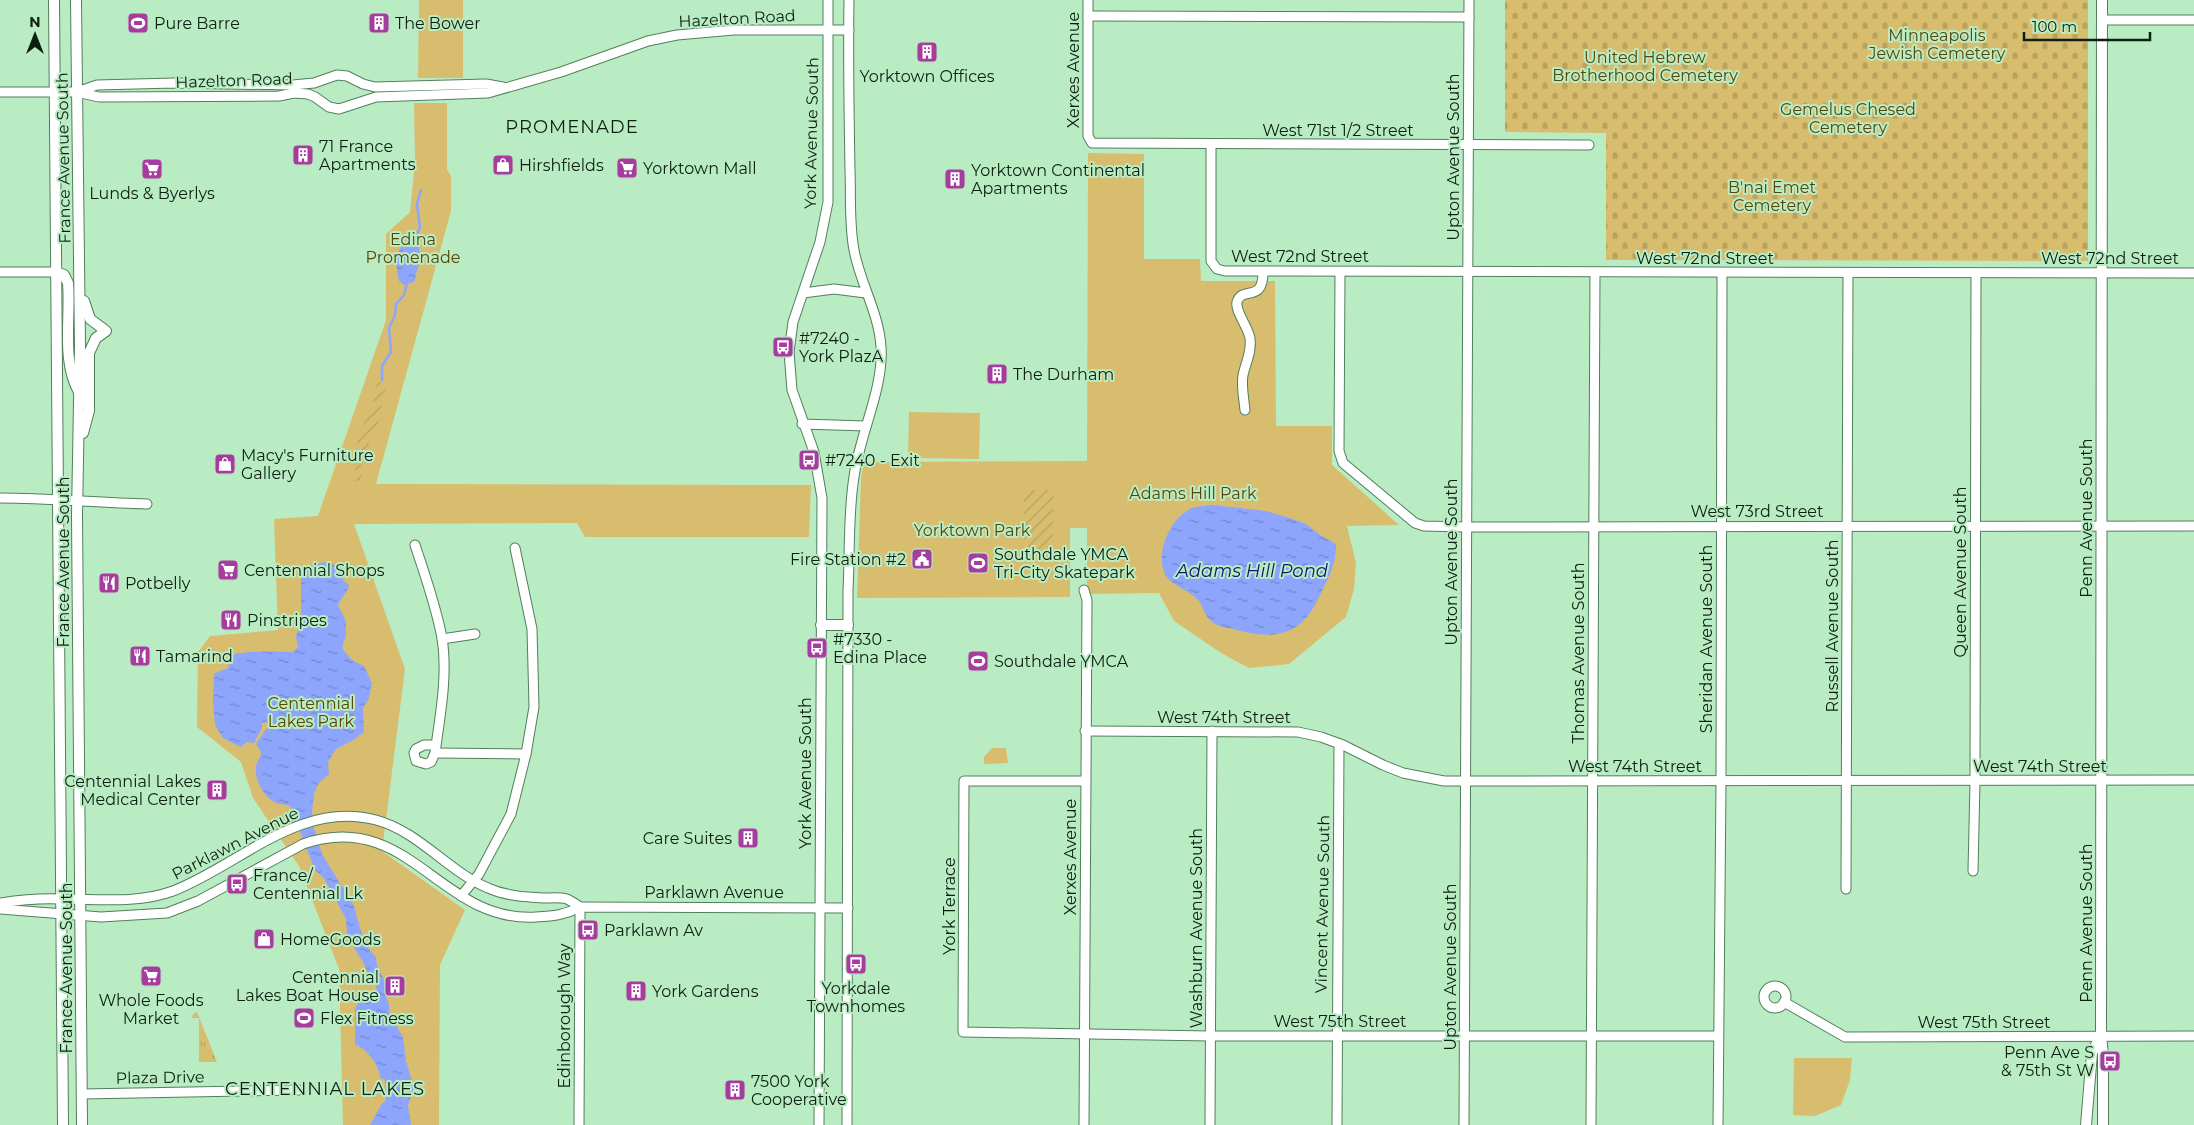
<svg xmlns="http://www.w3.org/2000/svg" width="2194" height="1125" viewBox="0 0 2194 1125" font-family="Montserrat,sans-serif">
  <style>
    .grass { fill: url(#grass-tufts) }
    .cemetery { fill: url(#cemetery-stones) }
    .park { fill: #d8bd6e }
    .garden { fill: url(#garden-furrows) }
    .water { fill: url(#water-ripples) }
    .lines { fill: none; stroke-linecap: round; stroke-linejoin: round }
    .stream { stroke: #8da5fd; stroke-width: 2.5 }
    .minor-casing { stroke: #517f5c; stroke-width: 11 }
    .major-casing { stroke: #517f5c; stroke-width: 12 }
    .minor { stroke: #fff; stroke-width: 9 }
    .major { stroke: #fff; stroke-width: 10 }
    .labels { text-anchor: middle; stroke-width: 4; stroke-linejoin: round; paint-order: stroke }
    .street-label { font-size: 16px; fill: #0c1f11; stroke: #baecc4 }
    .poi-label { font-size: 16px; fill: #0c1f11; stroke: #baecc4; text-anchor: start }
    .park-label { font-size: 16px; fill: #574508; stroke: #baecc4 }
    .neighbourhood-label { font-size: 18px; letter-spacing: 1px; fill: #0c1f11; stroke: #baecc4 }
    .water-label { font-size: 18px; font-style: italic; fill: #141473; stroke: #baecc4 }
  </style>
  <defs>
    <pattern id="grass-tufts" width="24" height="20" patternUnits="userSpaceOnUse" patternTransform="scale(1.25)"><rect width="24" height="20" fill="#d8bd6e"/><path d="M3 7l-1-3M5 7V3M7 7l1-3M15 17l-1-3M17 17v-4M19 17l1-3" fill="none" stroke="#b8a25e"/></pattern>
    <pattern id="cemetery-stones" width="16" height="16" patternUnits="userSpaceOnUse" patternTransform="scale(1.25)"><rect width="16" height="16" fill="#d8bd6e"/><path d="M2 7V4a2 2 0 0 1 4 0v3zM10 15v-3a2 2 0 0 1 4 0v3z" fill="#b8a25e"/></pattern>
    <pattern id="garden-furrows" width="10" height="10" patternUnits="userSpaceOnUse" patternTransform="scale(1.25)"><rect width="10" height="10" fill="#d8bd6e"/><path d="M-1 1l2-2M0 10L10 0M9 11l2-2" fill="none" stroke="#b8a25e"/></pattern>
    <pattern id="water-ripples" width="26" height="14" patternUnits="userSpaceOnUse" patternTransform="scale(1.25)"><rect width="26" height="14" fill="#8da5fd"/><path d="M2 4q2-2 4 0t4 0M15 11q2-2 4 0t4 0" fill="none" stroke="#7286cb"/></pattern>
  </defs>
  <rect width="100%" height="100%" fill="#baecc4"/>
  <!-- grass -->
  <polygon class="grass" points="197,1012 217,1062 199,1062 199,1018 192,1018 193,1014"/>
  <!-- cemetery -->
  <polygon class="cemetery" points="1505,0 2088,0 2088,261 1606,260 1606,133 1505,132"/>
  <!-- park -->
  <g class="park">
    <polygon points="419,0 463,0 463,78 418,78"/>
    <polygon points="414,103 447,103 447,169 451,176 451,211 376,484 811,485 809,537 585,537 577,523 354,524 405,669 382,851 465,910 440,965 439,1125 343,1125 339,969 299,866 253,798 241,762 197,727 198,652 210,636 278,630 274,519 318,516 386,320 386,234 410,212 415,162"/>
    <polygon points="1088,153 1144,154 1144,259 1200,259 1201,281 1275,281 1276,426 1332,426 1332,465 1399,525 1347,526 1356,563 1354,589 1346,617 1289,664 1249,668 1221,653 1174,621 1159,593 1087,594 1087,528 1070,528 1070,597 857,598 861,477 864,462 1087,461"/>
    <polygon points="909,412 980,413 979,459 908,458"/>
    <polygon points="992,748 1006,748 1008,763 984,764 984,757"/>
    <polygon points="1794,1058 1852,1058 1850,1080 1841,1105 1815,1116 1793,1115"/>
  </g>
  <!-- garden -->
  <g class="garden">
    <polygon points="377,382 387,383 378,423 361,461 362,481 354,481 358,436 373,405"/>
    <rect x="1024" y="490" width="29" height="64"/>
  </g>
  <!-- water -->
  <g class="water">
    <path d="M408,238l7,1c9,13 3,29 -1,43l-10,3 -5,-4c-4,-16 -4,-31 9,-43z"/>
    <path d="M1213,505l53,6 24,7 16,6 14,11 16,9c1,20 -10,39 -19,57 -17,35 -44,39 -80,29 -7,-2 -19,-3 -25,-8 -8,-6 -8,-15 -14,-22 -8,-10 -27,-14 -33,-26 -10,-21 5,-55 25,-65 6,-3 16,-3 23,-4z"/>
    <path d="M325,562l15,5 3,5v8l6,5c-1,8 -8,12 -11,20l8,16v16l-3,6v7l10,11 11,5 8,17 -3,15 -6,10 1,24 -12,9 -16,8 -8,13 1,12 -11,10 -4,10 -2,18 2,16 8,26 32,52 9,33 4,8 9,10 1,9 10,20 -2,9 4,9v10l14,23 3,24 8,27 -6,17 3,20h-41l11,-20 5,-5 -1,-21h-4c-3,-15 -12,-28 -26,-35v-35l5,-10 17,-6 -1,-9 -5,-5 -8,-17 -9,-14 -1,-8 -6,-6 -1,-15 -22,-41 -9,-8 -25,-64c-4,-2 -7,-1 -13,-3 -12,-4 -23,-23 -21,-36 0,-5 5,-9 5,-15l-5,-8 9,-14 4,-3v-3l-3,-2 -4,1v5l-8,15 -7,-1 -7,5 -17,-9 -8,-13 -2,-23 1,-26 1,-3 13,-5 4,-13c17,-5 44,-3 61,-3l5,-5 -2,-10 5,-19v-39l8,-13z"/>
  </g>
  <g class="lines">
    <!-- stream -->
    <g class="stream">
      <polyline points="413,241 420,228 417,204 421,190"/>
      <polyline points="382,380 382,366 391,352 389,328 395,315 396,304 404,295 407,283"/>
    </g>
    <!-- minor casing -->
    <g class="minor-casing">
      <g id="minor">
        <polyline points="1088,0 1088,136 1092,143 1589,145"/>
        <polyline points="1088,16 1469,17"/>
        <polyline points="2102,20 2194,20"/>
        <polyline points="0,92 76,92 99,97 279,96 294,93 308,94 315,97 329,107 339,109 376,97 488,93 561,72 648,41 677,35 734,30 849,30"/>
        <polyline points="77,92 97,85 174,83 293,85 314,83 337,75 347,76 363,84 375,87 486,84 503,87"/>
        <polyline points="1211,145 1211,261 1217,269 1225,271 2194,273"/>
        <polyline points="0,272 56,272"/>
        <polyline points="1340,272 1339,451 1343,463 1415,523 1424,526 1466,527 2194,526"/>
        <polyline points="803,293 834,289 866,293"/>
        <path d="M1245,410c-1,-11 -4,-24 -2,-35 3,-13 9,-24 7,-37 -2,-11 -15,-27 -13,-36 5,-17 26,2 26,-30"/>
        <polyline points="802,424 866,426"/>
        <path d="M0,498c49,0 98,5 147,6"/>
        <path d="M415,545c10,30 21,61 27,93 6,37 -2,78 -7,115l-4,9 -5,2 -10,-3 -2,-8 2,-4 8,-4h12"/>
        <polyline points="442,639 475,634"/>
        <polyline points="1085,731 1298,732 1321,737 1343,745 1383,765 1403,773 1444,781 2194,780"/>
        <polyline points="435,753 526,754"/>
        <polyline points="1085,781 964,781 963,1032 1210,1036 1718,1036"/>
        <polyline points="1973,871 1975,781 1976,273"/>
        <polyline points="1846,889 1848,273"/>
        <polyline points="461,896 479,874 511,814 526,754 534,707 532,629 515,548"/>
        <path d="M0,903c20,-3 40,-5 60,-4 38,0 77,5 113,-8 67,-26 126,-91 203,-71 44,12 71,51 112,68 18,8 37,9 56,10 7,0 16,-1 23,1 4,2 9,5 13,8"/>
        <path d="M0,909l101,8 66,-4 31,-12 105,-57c107,-36 136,79 233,73 18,-1 29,-2 44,-10l268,1"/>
        <circle cx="1775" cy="997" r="11"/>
        <polyline points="1784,1002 1845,1037 2194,1036"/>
        <polyline points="82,1094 299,1090"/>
        <polyline points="579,1125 580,907"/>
        <polyline points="819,1125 822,498 814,452 792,390 789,352 793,322 820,242 828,202 828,0"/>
        <path d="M847,1125l1,-535c2,-37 0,-77 6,-113 5,-41 30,-89 27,-130 -2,-34 -21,-64 -27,-97 -5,-26 -3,-54 -4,-80 -1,-57 -2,-113 -1,-170"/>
        <polyline points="1084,1125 1087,600 1084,590"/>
        <polyline points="1210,1125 1212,731"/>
        <polyline points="1337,1125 1339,744"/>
        <polyline points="1464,1125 1469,0"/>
        <polyline points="1591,1125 1595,272"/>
        <polyline points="1718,1125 1721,781 1722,273"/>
      </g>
    </g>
    <!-- major casing -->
    <g class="major-casing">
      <g id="major">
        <polyline points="54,0 63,1125"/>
        <polyline points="76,0 80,347 77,515 82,1125"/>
        <polyline points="2102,0 2101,1036 2103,1054 2103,1125"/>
        <path d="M56,272l8,3 4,8c3,35 -7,77 11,109"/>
        <polyline points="83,433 89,411 89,353 96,338 106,331 90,319 84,301"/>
        <polyline points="821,625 848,625"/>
        <polyline points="2086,1125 2092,1053 2100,1037"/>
      </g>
    </g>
    <!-- minor -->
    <use href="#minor" class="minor"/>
    <!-- major -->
    <use href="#major" class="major"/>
  </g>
  <!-- icons -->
  <defs>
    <g id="stadium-square" transform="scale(1.125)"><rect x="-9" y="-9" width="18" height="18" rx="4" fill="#a63d9e" stroke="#baecc4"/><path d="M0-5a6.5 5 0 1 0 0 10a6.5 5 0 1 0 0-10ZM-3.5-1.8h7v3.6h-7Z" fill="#fff"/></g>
    <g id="building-square" transform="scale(1.125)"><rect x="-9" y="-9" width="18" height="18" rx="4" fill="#a63d9e" stroke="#baecc4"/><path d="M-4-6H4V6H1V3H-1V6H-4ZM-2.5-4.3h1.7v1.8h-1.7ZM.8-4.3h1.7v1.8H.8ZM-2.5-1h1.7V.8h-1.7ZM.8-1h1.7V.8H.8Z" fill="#fff"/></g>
    <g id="shop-square" transform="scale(1.125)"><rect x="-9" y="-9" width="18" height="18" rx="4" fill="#a63d9e" stroke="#baecc4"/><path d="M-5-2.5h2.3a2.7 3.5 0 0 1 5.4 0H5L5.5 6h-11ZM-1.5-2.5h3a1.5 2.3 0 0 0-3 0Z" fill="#fff"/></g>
    <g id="supermarket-square" transform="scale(1.125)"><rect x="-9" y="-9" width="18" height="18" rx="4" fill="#a63d9e" stroke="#baecc4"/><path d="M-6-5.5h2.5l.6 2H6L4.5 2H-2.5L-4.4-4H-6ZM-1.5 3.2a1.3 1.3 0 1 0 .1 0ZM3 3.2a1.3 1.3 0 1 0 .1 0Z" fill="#fff"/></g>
    <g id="bus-square" transform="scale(1.125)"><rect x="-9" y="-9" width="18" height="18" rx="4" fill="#a63d9e" stroke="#baecc4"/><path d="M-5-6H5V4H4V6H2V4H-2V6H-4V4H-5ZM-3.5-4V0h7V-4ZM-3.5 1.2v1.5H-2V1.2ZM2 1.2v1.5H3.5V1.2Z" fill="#fff"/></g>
    <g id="civic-square" transform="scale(1.125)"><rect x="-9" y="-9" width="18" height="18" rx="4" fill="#a63d9e" stroke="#baecc4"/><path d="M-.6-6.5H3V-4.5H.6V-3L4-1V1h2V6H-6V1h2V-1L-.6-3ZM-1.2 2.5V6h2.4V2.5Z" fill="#fff"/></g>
    <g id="restaurant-square" transform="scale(1.125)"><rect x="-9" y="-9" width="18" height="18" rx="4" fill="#a63d9e" stroke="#baecc4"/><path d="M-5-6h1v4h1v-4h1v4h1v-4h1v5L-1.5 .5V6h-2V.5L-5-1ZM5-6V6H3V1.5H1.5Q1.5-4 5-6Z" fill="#fff"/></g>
  </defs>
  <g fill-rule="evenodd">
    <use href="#stadium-square" x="138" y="23"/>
    <use href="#building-square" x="379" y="23"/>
    <use href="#building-square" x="927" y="52"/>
    <use href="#building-square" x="303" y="155"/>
    <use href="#shop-square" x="503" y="165"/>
    <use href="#supermarket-square" x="627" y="168"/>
    <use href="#supermarket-square" x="152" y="169"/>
    <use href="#building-square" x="955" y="179"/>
    <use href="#bus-square" x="783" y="347"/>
    <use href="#building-square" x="997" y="374"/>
    <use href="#bus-square" x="809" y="460"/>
    <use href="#shop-square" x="225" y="464"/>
    <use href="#civic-square" x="922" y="559"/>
    <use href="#stadium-square" x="978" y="563"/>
    <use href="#supermarket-square" x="228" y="570"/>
    <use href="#restaurant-square" x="109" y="583"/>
    <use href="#restaurant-square" x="231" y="620"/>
    <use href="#bus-square" x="817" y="648"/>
    <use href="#restaurant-square" x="140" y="656"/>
    <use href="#stadium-square" x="978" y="661"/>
    <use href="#building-square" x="217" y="790"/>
    <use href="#building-square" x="748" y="838"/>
    <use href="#bus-square" x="237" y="884"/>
    <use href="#bus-square" x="588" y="930"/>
    <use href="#shop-square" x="264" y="939"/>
    <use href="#bus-square" x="856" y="964"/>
    <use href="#supermarket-square" x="151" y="976"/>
    <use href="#building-square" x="395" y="986"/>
    <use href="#building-square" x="636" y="991"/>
    <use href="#stadium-square" x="304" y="1018"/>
    <use href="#bus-square" x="2110" y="1061"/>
    <use href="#building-square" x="735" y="1090"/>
  </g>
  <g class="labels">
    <!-- street labels -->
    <g class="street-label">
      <text transform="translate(737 18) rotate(-3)" y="6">Hazelton Road</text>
      <text transform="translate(1073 70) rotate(-90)" y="6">Xerxes Avenue</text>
      <text transform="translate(234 80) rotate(-2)" y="6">Hazelton Road</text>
      <text x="1338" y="136">West 71st 1/2 Street</text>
      <text transform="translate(811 133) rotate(-89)" y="6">York Avenue South</text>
      <text transform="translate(1453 157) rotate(-90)" y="6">Upton Avenue South</text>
      <text transform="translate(63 158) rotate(-91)" y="6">France Avenue South</text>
      <text x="1300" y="262">West 72nd Street</text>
      <text x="1705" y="264">West 72nd Street</text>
      <text x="2110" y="264">West 72nd Street</text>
      <text x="1757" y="517">West 73rd Street</text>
      <text transform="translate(2086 518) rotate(-90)" y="6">Penn Avenue South</text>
      <text transform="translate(63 562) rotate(-90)" y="6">France Avenue South</text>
      <text transform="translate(1451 562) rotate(-90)" y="6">Upton Avenue South</text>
      <text transform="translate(1960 572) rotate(-90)" y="6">Queen Avenue South</text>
      <text transform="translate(1832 626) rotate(-90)" y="6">Russell Avenue South</text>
      <text transform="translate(1706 639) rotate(-90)" y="6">Sheridan Avenue South</text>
      <text transform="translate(1578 653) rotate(-90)" y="6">Thomas Avenue South</text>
      <text x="1224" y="723">West 74th Street</text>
      <text x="1635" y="772">West 74th Street</text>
      <text x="2040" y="772">West 74th Street</text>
      <text transform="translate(805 773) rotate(-90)" y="6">York Avenue South</text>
      <text transform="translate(235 843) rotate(-27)" y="6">Parklawn Avenue</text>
      <text transform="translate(1070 857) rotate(-90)" y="6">Xerxes Avenue</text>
      <text x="714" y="898">Parklawn Avenue</text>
      <text transform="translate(1322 904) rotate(-89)" y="6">Vincent Avenue South</text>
      <text transform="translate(949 906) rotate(-90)" y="6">York Terrace</text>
      <text transform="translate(2086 923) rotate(-90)" y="6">Penn Avenue South</text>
      <text transform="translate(1196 928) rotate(-90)" y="6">Washburn Avenue South</text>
      <text transform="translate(1450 967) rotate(-90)" y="6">Upton Avenue South</text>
      <text transform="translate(66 968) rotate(-90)" y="6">France Avenue South</text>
      <text transform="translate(564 1016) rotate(-90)" y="6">Edinborough Way</text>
      <text x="1340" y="1027">West 75th Street</text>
      <text x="1984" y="1028">West 75th Street</text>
      <text transform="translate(160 1077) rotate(-1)" y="6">Plaza Drive</text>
    </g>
    <!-- poi labels -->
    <g class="poi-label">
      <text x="154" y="29">Pure Barre</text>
      <text x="395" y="29">The Bower</text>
      <text x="927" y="82" text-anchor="middle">Yorktown Offices</text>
      <text x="319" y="152">71 France<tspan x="319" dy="18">Apartments</tspan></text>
      <text x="519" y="171">Hirshfields</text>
      <text x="643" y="174">Yorktown Mall</text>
      <text x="971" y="176">Yorktown Continental<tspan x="971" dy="18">Apartments</tspan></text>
      <text x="152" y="199" text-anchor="middle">Lunds &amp; Byerlys</text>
      <text x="799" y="344">#7240 -<tspan x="799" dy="18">York PlazA</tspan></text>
      <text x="1013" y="380">The Durham</text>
      <text x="241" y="461">Macy's Furniture<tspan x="241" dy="18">Gallery</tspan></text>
      <text x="825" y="466">#7240 - Exit</text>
      <text x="994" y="560">Southdale YMCA<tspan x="994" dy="18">Tri-City Skatepark</tspan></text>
      <text x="906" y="565" text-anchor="end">Fire Station #2</text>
      <text x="244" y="576">Centennial Shops</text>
      <text x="125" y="589">Potbelly</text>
      <text x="247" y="626">Pinstripes</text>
      <text x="833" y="645">#7330 -<tspan x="833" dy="18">Edina Place</tspan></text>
      <text x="156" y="662">Tamarind</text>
      <text x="994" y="667">Southdale YMCA</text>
      <text x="201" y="787" text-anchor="end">Centennial Lakes<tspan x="201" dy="18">Medical Center</tspan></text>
      <text x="732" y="844" text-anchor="end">Care Suites</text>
      <text x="253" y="881">France/<tspan x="253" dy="18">Centennial Lk</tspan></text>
      <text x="604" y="936">Parklawn Av</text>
      <text x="280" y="945">HomeGoods</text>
      <text x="379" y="983" text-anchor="end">Centennial<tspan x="379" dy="18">Lakes Boat House</tspan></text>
      <text x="856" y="994" text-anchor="middle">Yorkdale<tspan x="856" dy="18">Townhomes</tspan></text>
      <text x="652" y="997">York Gardens</text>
      <text x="151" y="1006" text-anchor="middle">Whole Foods<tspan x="151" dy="18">Market</tspan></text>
      <text x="320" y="1024">Flex Fitness</text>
      <text x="2094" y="1058" text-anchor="end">Penn Ave S<tspan x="2094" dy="18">&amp; 75th St W</tspan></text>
      <text x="751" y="1087">7500 York<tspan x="751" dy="18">Cooperative</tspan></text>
    </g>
    <!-- park labels -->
    <g class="park-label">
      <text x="1937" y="41">Minneapolis<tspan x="1937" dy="18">Jewish Cemetery</tspan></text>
      <text x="1645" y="63">United Hebrew<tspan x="1645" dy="18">Brotherhood Cemetery</tspan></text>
      <text x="1848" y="115">Gemelus Chesed<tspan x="1848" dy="18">Cemetery</tspan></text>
      <text x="1772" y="193">B'nai Emet<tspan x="1772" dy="18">Cemetery</tspan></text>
      <text x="413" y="245">Edina<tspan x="413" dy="18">Promenade</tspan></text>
      <text x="1193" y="499">Adams Hill Park</text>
      <text x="972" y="536">Yorktown Park</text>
      <text x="311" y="709">Centennial<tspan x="311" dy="18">Lakes Park</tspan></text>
    </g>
    <!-- neighbourhood labels -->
    <g class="neighbourhood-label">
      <text x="572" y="133">PROMENADE</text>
      <text x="325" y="1095">CENTENNIAL LAKES</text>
    </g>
    <!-- water labels -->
    <g class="water-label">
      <text x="1252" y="577">Adams Hill Pond</text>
    </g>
  </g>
  <!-- north arrow -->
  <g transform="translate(35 35)" stroke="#baecc4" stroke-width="4" paint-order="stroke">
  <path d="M0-4L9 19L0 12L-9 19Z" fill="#0c1f11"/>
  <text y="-8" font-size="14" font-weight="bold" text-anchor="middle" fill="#0c1f11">N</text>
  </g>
  <!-- scale -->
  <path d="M2024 32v8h126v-8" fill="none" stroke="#0c1f11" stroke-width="2.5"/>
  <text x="2032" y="32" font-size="15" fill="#0c1f11" stroke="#baecc4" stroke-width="4" paint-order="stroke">100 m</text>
</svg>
